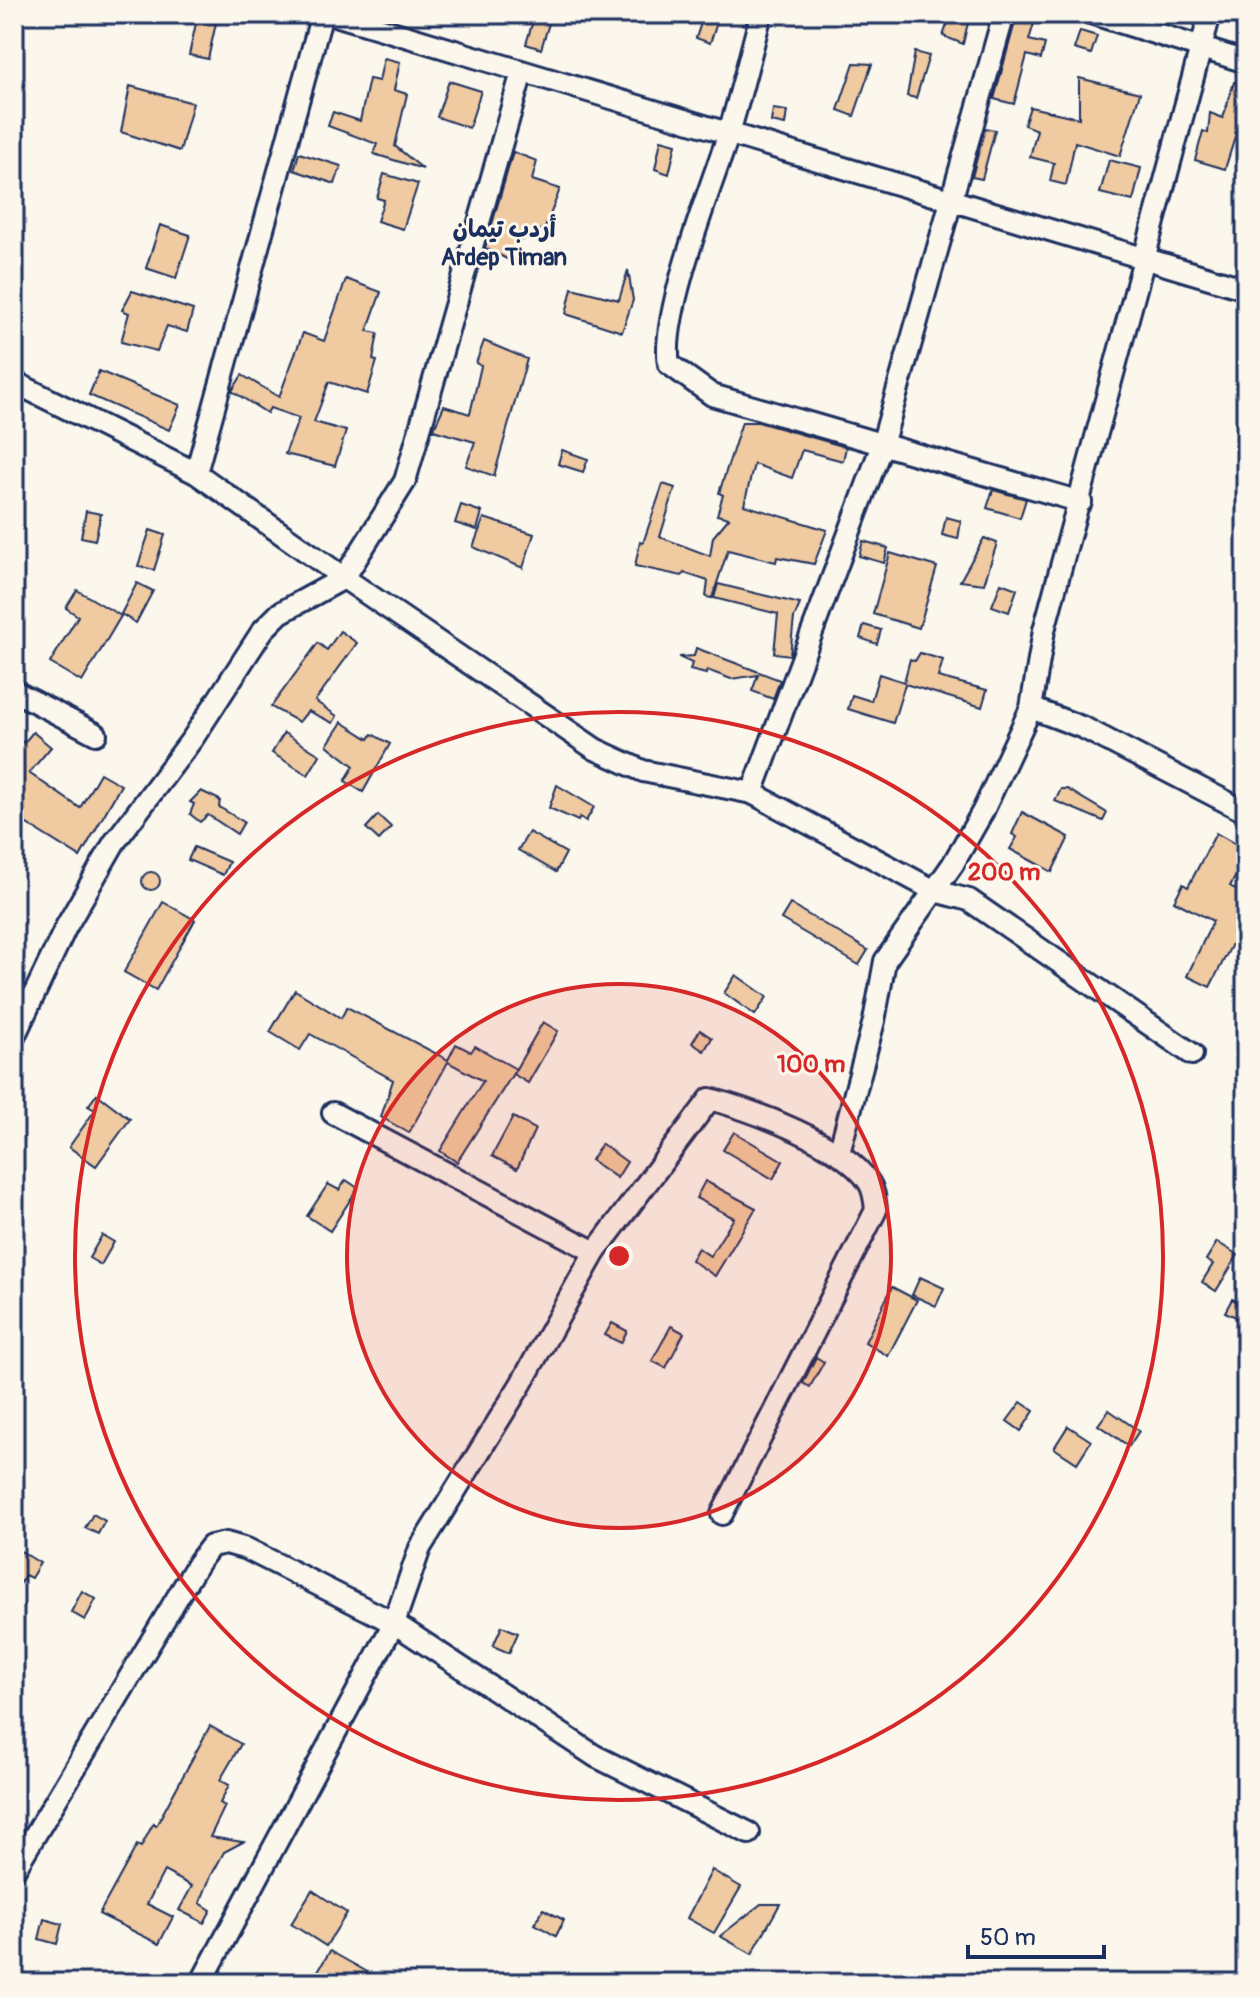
<svg xmlns="http://www.w3.org/2000/svg" width="1260" height="1997" viewBox="0 0 1260 1997" font-family="Pangolin,'Playpen Sans Arabic',sans-serif">
  <style>
    .building { fill: #f0caa0; stroke: #1b2f5e; stroke-width: 2 }
    .lines { fill: none; stroke-linecap: round; stroke-linejoin: round }
    .street-casing { stroke: #1b2f5e; stroke-width: 26 }
    .street { stroke: #fbf7ec; stroke-width: 20 }
    .ring { fill: none; stroke: #d62828; stroke-width: 4 }
    .labels { text-anchor: middle; stroke-width: 6; stroke-linejoin: round; paint-order: stroke }
    .neighbourhood-label { font-size: 24px; font-weight: bold; fill: #1b2f5e; stroke: #fbf7ec }
    .centre { fill: #d62828; stroke: #fbf7ec; stroke-width: 4 }
    .ring-label { font-size: 24px; text-anchor: middle; font-weight: bold; fill: #d62828; stroke: #fbf7ec; stroke-width: 6; stroke-linejoin: round; paint-order: stroke }
  </style>
  <rect width="100%" height="100%" fill="#fbf7ec"/>
  <filter id="ink" filterUnits="userSpaceOnUse"><feTurbulence type="fractalNoise" baseFrequency=".0125" numOctaves="2"/><feDisplacementMap in="SourceGraphic" scale="16" xChannelSelector="R" yChannelSelector="G"/><feConvolveMatrix kernelMatrix="1 2 1 2 8 2 1 2 1" color-interpolation-filters="sRGB"/></filter>
  <g filter="url(#ink)">
    <!-- building -->
    <g class="building">
      <polygon points="198,14 218,14 208,59 189,55"/>
      <polygon points="535,14 552,14 541,49 526,44"/>
      <polygon points="704,14 719,17 710,43 696,38"/>
      <polygon points="951,14 970,14 963,44 943,36"/>
      <polygon points="1017,15 1035,20 1029,40 1045,44 1041,59 1027,55 1014,104 994,99"/>
      <polygon points="1080,31 1097,36 1091,54 1074,49"/>
      <polygon points="915,52 929,56 916,98 907,96"/>
      <polygon points="384,58 400,62 394,90 407,94 395,146 423,169 374,154 377,144 328,126 333,112 360,121 369,79 379,81"/>
      <polygon points="854,63 872,64 854,116 838,110"/>
      <polygon points="1079,78 1140,93 1120,156 1075,142 1066,185 1050,181 1054,163 1030,157 1037,130 1024,125 1030,107 1079,118"/>
      <polygon points="449,81 481,91 469,128 437,117"/>
      <polygon points="1234,82 1246,83 1246,102 1225,169 1195,160 1203,131 1208,133 1210,113 1223,118"/>
      <polygon points="130,86 193,103 180,151 121,132"/>
      <polygon points="773,109 787,111 785,125 771,122"/>
      <polygon points="985,128 995,130 982,179 972,177"/>
      <polygon points="661,140 676,144 669,174 655,169"/>
      <polygon points="513,152 537,161 532,180 560,189 545,228 518,242 511,261 485,248"/>
      <polygon points="299,153 341,166 335,184 294,170"/>
      <polygon points="1109,160 1141,168 1133,201 1100,193"/>
      <polygon points="384,174 418,184 403,229 377,221 384,200 377,198"/>
      <polygon points="160,225 190,235 176,278 146,268"/>
      <polygon points="628,270 633,300 622,332 566,314 572,288 619,300"/>
      <polygon points="346,279 381,292 367,331 378,333 373,360 377,361 367,394 329,382 314,422 346,431 335,466 285,454 299,418 270,408 267,413 232,391 242,375 279,397 303,333 324,341"/>
      <polygon points="132,291 193,310 187,332 167,326 157,351 121,342 129,313 122,310"/>
      <polygon points="484,341 527,359 494,476 466,466 475,442 433,430 444,406 470,414 481,366 476,363"/>
      <polygon points="99,371 180,405 169,430 89,395"/>
      <polygon points="742,422 758,422 846,447 843,461 802,450 792,478 754,464 744,505 827,530 814,564 777,557 776,562 728,550 712,598 706,597 708,581 684,573 682,576 635,566 640,542 643,543 663,484 675,488 660,537 710,556 713,537 729,518 717,515 723,495 719,493"/>
      <polygon points="562,450 588,459 583,472 558,464"/>
      <polygon points="993,490 1026,499 1020,518 987,508"/>
      <polygon points="461,505 482,512 477,530 455,523"/>
      <polygon points="86,511 101,514 95,540 81,537"/>
      <polygon points="946,517 961,521 958,539 942,535"/>
      <polygon points="484,518 534,534 523,568 473,547"/>
      <polygon points="150,530 165,535 154,570 138,566"/>
      <polygon points="984,538 997,543 984,584 960,581"/>
      <polygon points="863,541 888,548 884,563 859,556"/>
      <polygon points="890,553 937,567 919,628 873,614"/>
      <polygon points="137,583 153,591 136,623 121,614"/>
      <polygon points="1001,583 1017,589 1009,612 992,606"/>
      <polygon points="718,584 800,604 794,618 790,655 774,653 778,614 714,598"/>
      <polygon points="77,590 121,616 82,682 50,663 78,616 66,608"/>
      <polygon points="864,625 881,630 877,644 860,638"/>
      <polygon points="340,631 357,643 315,701 337,716 333,723 308,711 299,722 271,707 318,643 327,650"/>
      <polygon points="696,648 780,680 773,699 752,691 758,675 731,679 707,670 706,674 690,670 692,663 679,657 694,656"/>
      <polygon points="920,653 943,660 938,677 987,690 982,707 905,684 893,723 848,709 852,695 871,701 879,674 904,682 910,659 915,661"/>
      <polygon points="342,722 369,739 372,734 390,744 363,792 345,781 354,766 327,745"/>
      <polygon points="33,732 51,747 29,773 80,808 100,773 121,785 80,857 14,816 14,736 24,743"/>
      <polygon points="284,733 320,755 308,775 272,753"/>
      <polygon points="557,785 594,807 586,821 580,817 578,821 549,808"/>
      <polygon points="1061,789 1067,789 1107,813 1103,821 1055,801"/>
      <polygon points="201,791 220,800 219,807 244,822 237,834 208,815 200,822 190,814 194,804 190,802"/>
      <polygon points="1022,812 1069,837 1052,872 1010,849 1017,837 1012,834"/>
      <polygon points="378,815 391,827 379,840 366,828"/>
      <polygon points="529,832 566,853 556,872 518,850"/>
      <polygon points="1216,833 1246,850 1246,859 1230,886 1246,896 1246,933 1237,948 1232,944 1210,987 1187,976 1213,921 1174,901 1183,884 1188,887"/>
      <polygon points="194,847 229,862 223,875 188,860"/>
      <circle cx="151" cy="881" r="9"/>
      <polygon points="163,902 195,920 156,990 124,972"/>
      <polygon points="790,904 868,950 859,965 781,919"/>
      <polygon points="736,975 767,997 755,1015 724,993"/>
      <polygon points="295,990 341,1018 347,1007 448,1060 456,1044 471,1052 475,1046 516,1069 457,1162 440,1151 483,1081 448,1062 409,1133 381,1117 393,1080 310,1034 300,1050 270,1032"/>
      <polygon points="543,1022 558,1031 528,1083 513,1074"/>
      <polygon points="700,1030 712,1038 704,1051 692,1043"/>
      <polygon points="97,1094 130,1119 96,1166 69,1147 95,1110 88,1106"/>
      <polygon points="513,1117 535,1129 517,1169 492,1156"/>
      <polygon points="734,1132 783,1161 773,1179 723,1150"/>
      <polygon points="602,1144 627,1162 617,1178 591,1160"/>
      <polygon points="346,1180 358,1188 330,1231 307,1216 328,1184 339,1190"/>
      <polygon points="705,1181 756,1208 715,1276 691,1260 698,1248 710,1256 734,1218 696,1198"/>
      <polygon points="102,1235 114,1242 101,1265 89,1258"/>
      <polygon points="1217,1242 1238,1255 1216,1291 1202,1282 1213,1264 1206,1260"/>
      <polygon points="920,1277 944,1288 936,1306 912,1295"/>
      <polygon points="892,1287 917,1300 888,1356 865,1342"/>
      <polygon points="1232,1299 1245,1305 1238,1318 1225,1312"/>
      <polygon points="612,1323 627,1331 621,1343 605,1335"/>
      <polygon points="671,1326 684,1333 666,1368 652,1361"/>
      <polygon points="816,1357 824,1362 810,1387 803,1383"/>
      <polygon points="1021,1402 1034,1411 1021,1431 1007,1421"/>
      <polygon points="1109,1410 1139,1431 1129,1446 1098,1425"/>
      <polygon points="1068,1426 1091,1441 1077,1463 1054,1448"/>
      <polygon points="93,1514 105,1521 98,1534 85,1528"/>
      <polygon points="14,1547 40,1563 31,1578 25,1575 14,1595"/>
      <polygon points="82,1591 96,1599 85,1620 71,1612"/>
      <polygon points="502,1626 518,1633 509,1653 493,1646"/>
      <polygon points="210,1726 241,1744 220,1780 229,1785 220,1803 225,1806 210,1837 243,1842 224,1852 210,1878 200,1903 211,1910 204,1923 179,1910 192,1886 164,1871 147,1904 173,1917 159,1944 99,1914 137,1845 141,1847 153,1824 156,1826"/>
      <polygon points="712,1870 741,1887 714,1933 687,1918"/>
      <polygon points="312,1890 347,1913 326,1946 291,1924"/>
      <polygon points="761,1904 780,1904 752,1954 720,1936"/>
      <polygon points="543,1909 564,1920 556,1936 535,1924"/>
      <polygon points="44,1919 62,1924 57,1944 39,1939"/>
      <polygon points="330,1951 387,1983 360,1983 347,1976 343,1983 321,1983 313,1979"/>
    </g>
    <g class="lines">
      <!-- street casing -->
      <g class="street-casing">
        <g id="street">
          <polyline points="332,14 1246,289"/>
          <path d="M761,14c-11,42 -21,84 -34,125 -17,50 -67,178 -58,225l43,31 369,107"/>
          <polyline points="1094,14 1246,62"/>
          <polyline points="14,382 196,473 344,578 595,749 643,771 752,793 935,891 969,900 1192,1054"/>
          <polyline points="196,473 322,14"/>
          <polyline points="14,691 96,734"/>
          <polyline points="1031,708 1084,728 1246,812"/>
          <polyline points="752,793 882,445 1004,14"/>
          <polyline points="14,1037 66,927 114,843 193,738 263,630 280,613 344,578 405,481 522,72"/>
          <polyline points="333,1113 595,1252"/>
          <polyline points="839,1153 874,1021 885,961 953,864 983,811 1031,708 1044,630 1210,14"/>
          <polyline points="14,1870 198,1563 211,1546 226,1543 247,1549 394,1623 595,1756 749,1833"/>
          <path d="M201,1983l193,-360 26,-75 101,-164 74,-132 115,-153c44,12 132,44 158,82 6,8 7,19 8,29l-154,304"/>
        </g>
      </g>
      <!-- street -->
      <use href="#street" class="street"/>
    </g>
  </g>
  <!-- distance rings -->
  <circle cx="619" cy="1256" r="272" fill="#d62828" fill-opacity=".12"/>
  <g class="ring">
    <circle cx="619" cy="1256" r="272"/>
    <circle cx="619" cy="1256" r="544"/>
  </g>
  <g class="labels">
    <!-- neighbourhood labels -->
    <g class="neighbourhood-label">
      <text x="504" y="237">أردب تيمان<tspan x="504" dy="28">Ardep Timan</tspan></text>
    </g>
  </g>
  <circle cx="619" cy="1256" r="12" class="centre"/>
  <g class="ring-label">
    <text x="1004" y="880">200 m</text>
    <text x="811" y="1072">100 m</text>
  </g>
  <!-- margin -->
  <rect width="1260" height="1997" fill="none" stroke="#fbf7ec" stroke-width="48"/>
  <rect x="24" y="24" width="1212" height="1949" fill="none" stroke="#1b2f5e" stroke-width="3" filter="url(#ink)"/>
  <!-- scale -->
  <path d="M968 1945v12h136v-12" fill="none" stroke="#1b2f5e" stroke-width="4"/>
  <text x="980" y="1945" font-size="24" fill="#1b2f5e" stroke="#fbf7ec" stroke-width="6" paint-order="stroke">50 m</text>
</svg>
